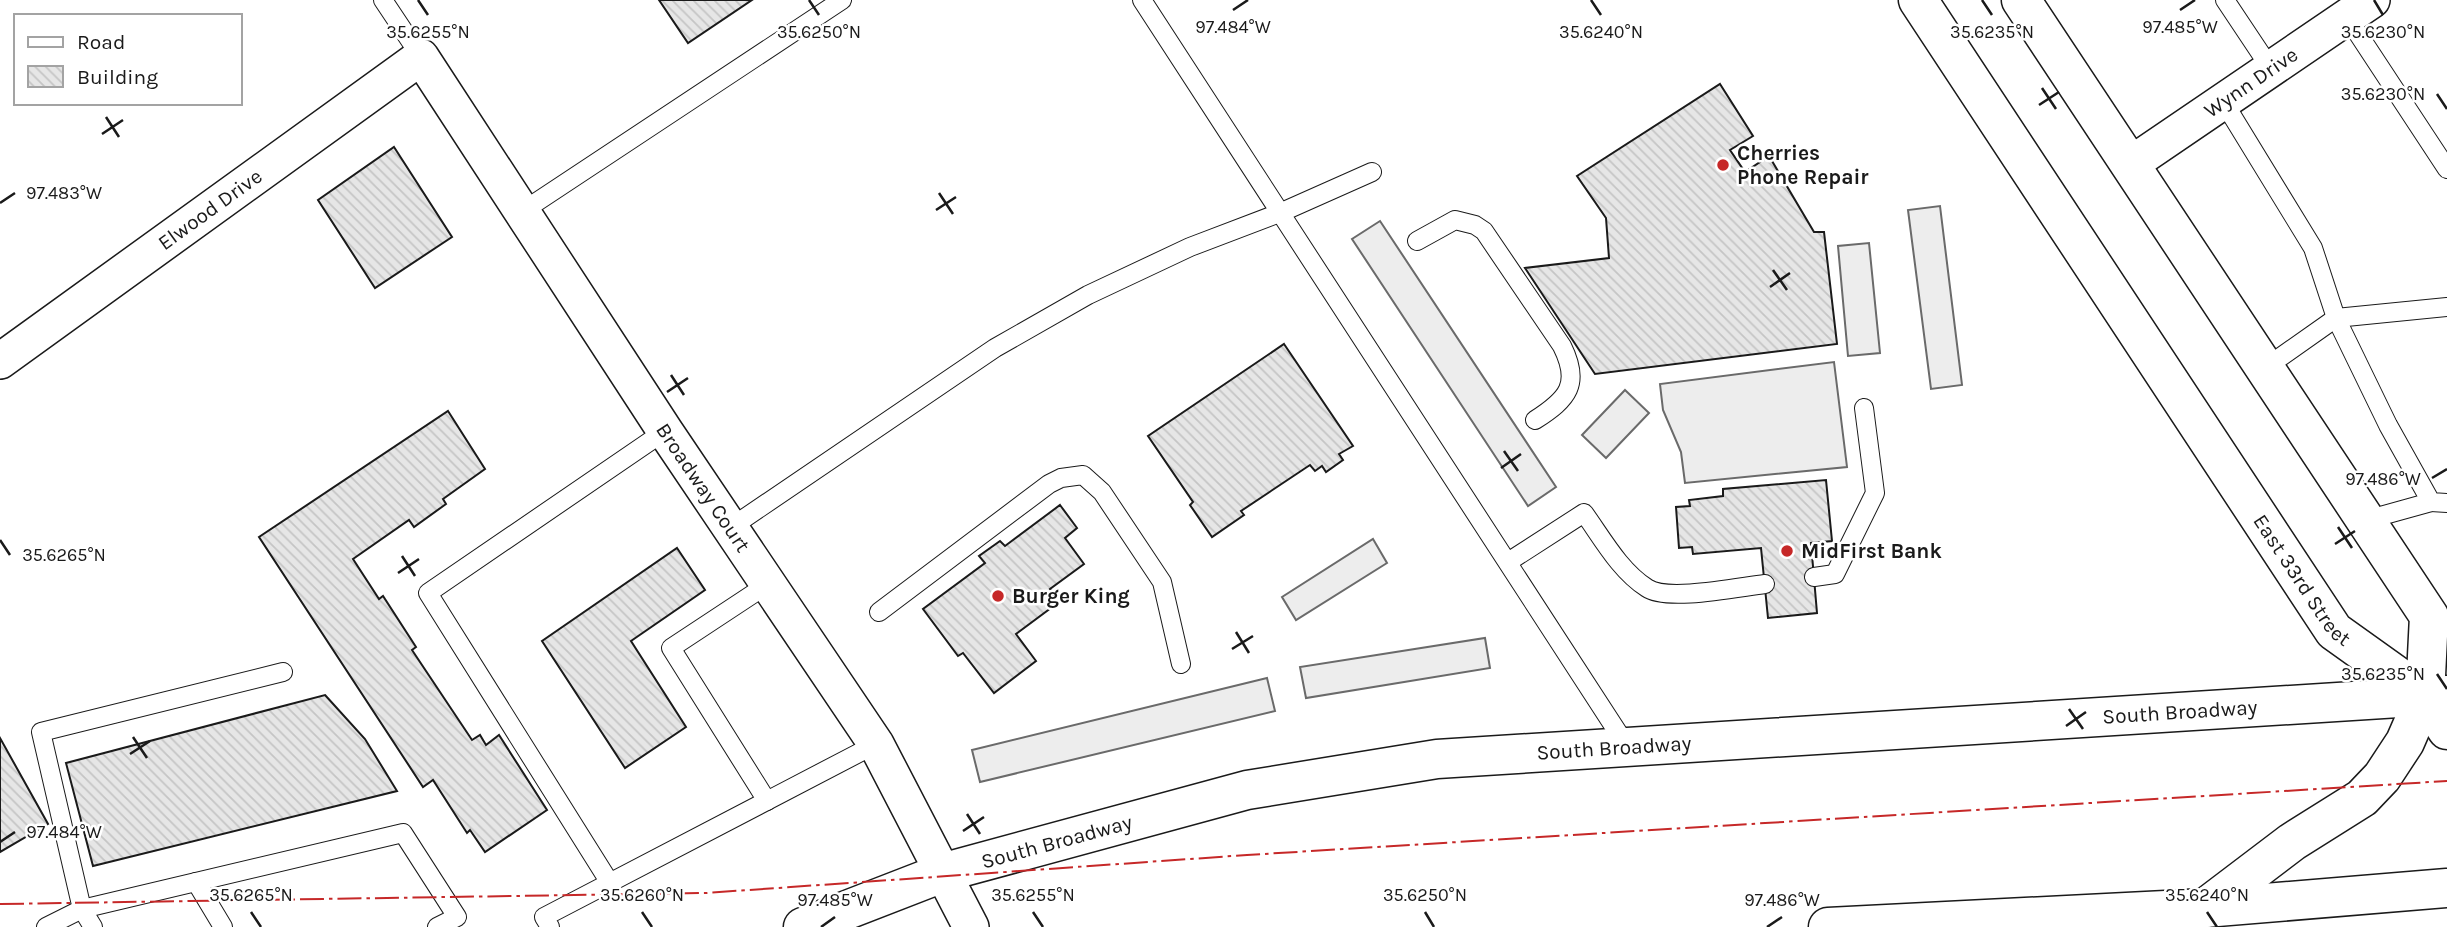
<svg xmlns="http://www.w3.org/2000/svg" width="2447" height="927" viewBox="0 0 2447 927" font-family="Karla,sans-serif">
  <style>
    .built { fill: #ededed; stroke: #6a6a6a; stroke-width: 2 }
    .building { fill: url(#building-back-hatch); stroke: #1a1a1a; stroke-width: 2 }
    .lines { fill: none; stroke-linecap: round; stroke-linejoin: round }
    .lane-casing { stroke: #1a1a1a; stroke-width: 20 }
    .street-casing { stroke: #1a1a1a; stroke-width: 38 }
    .secondary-casing { stroke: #1a1a1a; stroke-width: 41 }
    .primary-casing { stroke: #1a1a1a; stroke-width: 41 }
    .lane { stroke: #fff; stroke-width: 18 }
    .street { stroke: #fff; stroke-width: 35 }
    .secondary { stroke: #fff; stroke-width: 38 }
    .primary { stroke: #fff; stroke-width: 38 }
    .power { stroke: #c62828; stroke-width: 2; stroke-dasharray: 24 5 3.5 5; stroke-linecap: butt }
    .ticks { fill: none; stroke: #1a1a1a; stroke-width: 2.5 }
    .poi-dot { fill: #c62828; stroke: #fff; stroke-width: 2.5 }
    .labels { text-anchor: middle; stroke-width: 5; stroke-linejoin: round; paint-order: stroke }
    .street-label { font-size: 21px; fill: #1a1a1a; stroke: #fff }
    .poi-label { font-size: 21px; font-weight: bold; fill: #1a1a1a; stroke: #fff; text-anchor: start }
    .ticks-label { font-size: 18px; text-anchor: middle; fill: #1a1a1a; stroke: #fff; stroke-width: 5; stroke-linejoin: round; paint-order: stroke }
  </style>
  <defs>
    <pattern id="building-back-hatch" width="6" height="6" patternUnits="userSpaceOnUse" patternTransform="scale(1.75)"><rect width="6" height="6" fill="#e6e6e6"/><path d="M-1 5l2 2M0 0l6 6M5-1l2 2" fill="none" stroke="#c5c5c5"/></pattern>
  </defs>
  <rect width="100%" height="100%" fill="#fff"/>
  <!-- built -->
  <g class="built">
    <polygon points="1940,206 1962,385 1931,389 1908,210"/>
    <polygon points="1380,221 1556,487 1528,506 1352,239"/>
    <polygon points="1869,243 1880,353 1848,356 1838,246"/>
    <polygon points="1834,362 1847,467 1685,483 1681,452 1663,410 1660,384"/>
    <polygon points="1625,390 1649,413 1606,458 1582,435"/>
    <polygon points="1373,539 1387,563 1296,620 1282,597"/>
    <polygon points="1485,638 1490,668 1306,698 1300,667"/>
    <polygon points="1267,678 1275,711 980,782 972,750"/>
  </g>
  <!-- building -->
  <g class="building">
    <polygon points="659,0 752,0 688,43"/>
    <polygon points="1720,84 1753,136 1730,150 1745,172 1769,156 1814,232 1824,232 1837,344 1595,374 1525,268 1609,258 1606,218 1577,176"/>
    <polygon points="394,147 452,237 375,288 318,200"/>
    <polygon points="1284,344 1353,446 1339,454 1343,460 1326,472 1322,466 1315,471 1310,465 1241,511 1244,515 1212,537 1190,505 1193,502 1148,436"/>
    <polygon points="448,411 485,469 443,499 446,504 414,527 409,520 353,559 379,599 383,596 416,647 412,650 472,740 480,735 486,745 499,735 547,810 485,852 470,830 467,833 433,780 423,787 259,537"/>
    <polygon points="1826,480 1832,541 1811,543 1817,613 1768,618 1761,548 1693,554 1692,547 1679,548 1676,507 1690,506 1689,500 1723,496 1723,489"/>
    <polygon points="1060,505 1077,528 1065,538 1084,564 1050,589 1059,602 1016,634 1036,661 994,693 963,653 958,656 923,609 985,563 979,556 1000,541 1005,546"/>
    <polygon points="677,548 705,590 631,641 686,727 625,768 542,641"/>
    <polygon points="325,695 365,739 397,791 93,866 66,763"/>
    <polygon points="0,738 48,824 0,852"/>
  </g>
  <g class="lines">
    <!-- lane casing -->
    <g class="lane-casing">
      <g id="lane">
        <polyline points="383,0 421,57"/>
        <polyline points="1142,0 1628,748"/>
        <polyline points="2225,0 2271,69"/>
        <polyline points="2347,17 2447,169"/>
        <polyline points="2223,101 2313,248 2336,318 2388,425 2431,502 2447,503"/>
        <polyline points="523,211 842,0"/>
        <path d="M1417,241l38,-21 20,5 9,6 78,115c19,38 6,53 -27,74"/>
        <polyline points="2265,368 2336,318 2447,307"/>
        <polyline points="2366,520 2431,502"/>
        <polyline points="730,528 995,348 1088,295 1190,247 1282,212 1372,172"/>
        <path d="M1508,562l76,-49c18,25 36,58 63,75 20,14 92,-1 118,-4"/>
        <polyline points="1814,577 1835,574 1875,493 1864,408"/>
        <polyline points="879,612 1049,484 1061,478 1083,475 1102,492 1162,582 1181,664"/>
        <polyline points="767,801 671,648 768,584"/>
        <polyline points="196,882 223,927"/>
        <polyline points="610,883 428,593 665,431"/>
        <polyline points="46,927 82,909 403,833 457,917 437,927"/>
        <polyline points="93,927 82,909 41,732 283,672"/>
        <polyline points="550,927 544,917 876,744"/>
      </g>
    </g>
    <!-- street casing -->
    <g class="street-casing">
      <g id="street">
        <path id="s1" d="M2131,164l241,-164"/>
        <path id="s2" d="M0,361l421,-304 244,374 211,313 95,183"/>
      </g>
    </g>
    <!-- secondary casing -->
    <g class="secondary-casing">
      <g id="secondary">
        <path id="s3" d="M1918,0l416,631 91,65 22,34"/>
        <polyline points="2021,0 2429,616 2425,696"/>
      </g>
    </g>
    <!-- primary casing -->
    <g class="primary-casing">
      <g id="primary">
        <polyline points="2205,908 2292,842 2362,798 2382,777 2405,742 2425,696"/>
        <path id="s4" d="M803,927l142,-55 302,-82 190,-31 1010,-64"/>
        <polyline points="1828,927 2205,908 2447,888"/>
      </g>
    </g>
    <!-- lane -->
    <use href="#lane" class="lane"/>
    <!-- street -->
    <use href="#street" class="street"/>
    <!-- secondary -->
    <use href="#secondary" class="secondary"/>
    <!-- primary -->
    <use href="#primary" class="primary"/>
    <!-- power -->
    <polyline class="power" points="0,904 706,893 1247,855 2447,781"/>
  </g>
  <!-- ticks -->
  <path class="ticks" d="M418,0l10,15M809,0l10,15M1591,0l10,15M1982,0l10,15M2374,0l9,15M1233,10l15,-10M2180,10l15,-10M2042,88l14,21M2437,94l10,15M2039,105l20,-13M106,117l13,20M102,134l21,-14M939,193l14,21M0,203l15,-10M936,210l20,-13M1773,270l14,20M1770,287l20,-14M671,375l13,20M667,392l21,-14M1504,451l14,20M1501,468l20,-14M2432,478l15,-9M2338,527l14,21M0,540l10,15M2335,544l20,-13M402,556l13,20M398,573l21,-14M1236,632l13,21M1232,649l21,-13M2437,674l10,15M2069,709l14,20M2066,726l20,-14M133,737l14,21M130,754l20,-13M967,814l13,20M963,831l21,-14M0,842l15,-10M251,912l10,15M642,912l10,15M1033,912l10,15M1425,912l9,15M2207,912l10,15M821,927l14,-10M1767,927l15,-10"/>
  <!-- markers -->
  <g class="poi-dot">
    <circle cx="1723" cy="165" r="7"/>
    <circle cx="1787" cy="551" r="7"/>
    <circle cx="998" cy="596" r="7"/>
  </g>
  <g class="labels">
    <!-- street labels -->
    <g class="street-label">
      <text dy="7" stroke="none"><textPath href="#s1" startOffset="145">Wynn Drive</textPath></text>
      <text dy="7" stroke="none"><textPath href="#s2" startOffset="259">Elwood Drive</textPath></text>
      <text dy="7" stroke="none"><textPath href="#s2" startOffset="1034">Broadway Court</textPath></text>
      <text dy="7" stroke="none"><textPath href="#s3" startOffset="696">East 33rd Street</textPath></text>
      <text dy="7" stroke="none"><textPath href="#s4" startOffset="1402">South Broadway</textPath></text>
      <text dy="7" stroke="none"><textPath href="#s4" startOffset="835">South Broadway</textPath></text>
      <text dy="7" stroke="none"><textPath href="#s4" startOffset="268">South Broadway</textPath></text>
    </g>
    <!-- poi labels -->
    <g class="poi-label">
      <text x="1737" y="160">Cherries<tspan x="1737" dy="24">Phone Repair</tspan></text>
      <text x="1801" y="558">MidFirst Bank</text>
      <text x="1012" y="603">Burger King</text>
    </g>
  </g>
  <g class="ticks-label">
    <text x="1233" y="33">97.484°W</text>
    <text x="2180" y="33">97.485°W</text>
    <text x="428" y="38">35.6255°N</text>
    <text x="819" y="38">35.6250°N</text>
    <text x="1601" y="38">35.6240°N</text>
    <text x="1992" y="38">35.6235°N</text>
    <text x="2383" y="38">35.6230°N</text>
    <text x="2383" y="100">35.6230°N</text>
    <text x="64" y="199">97.483°W</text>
    <text x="2383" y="485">97.486°W</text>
    <text x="64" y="561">35.6265°N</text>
    <text x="2383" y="680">35.6235°N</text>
    <text x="64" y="838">97.484°W</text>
    <text x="251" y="901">35.6265°N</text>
    <text x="642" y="901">35.6260°N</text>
    <text x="1033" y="901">35.6255°N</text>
    <text x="1425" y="901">35.6250°N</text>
    <text x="2207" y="901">35.6240°N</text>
    <text x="835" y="906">97.485°W</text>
    <text x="1782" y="906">97.486°W</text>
  </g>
  <!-- legend -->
  <rect x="14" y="14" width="228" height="91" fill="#ffffff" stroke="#a3a3a3" stroke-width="2"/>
  <rect x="28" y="37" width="35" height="10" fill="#ffffff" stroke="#a3a3a3" stroke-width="2"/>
  <text x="77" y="49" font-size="21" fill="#1a1a1a">Road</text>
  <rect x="28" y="66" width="35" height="21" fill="url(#building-back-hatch)" stroke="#a3a3a3" stroke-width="2"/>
  <text x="77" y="84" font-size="21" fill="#1a1a1a">Building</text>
</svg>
